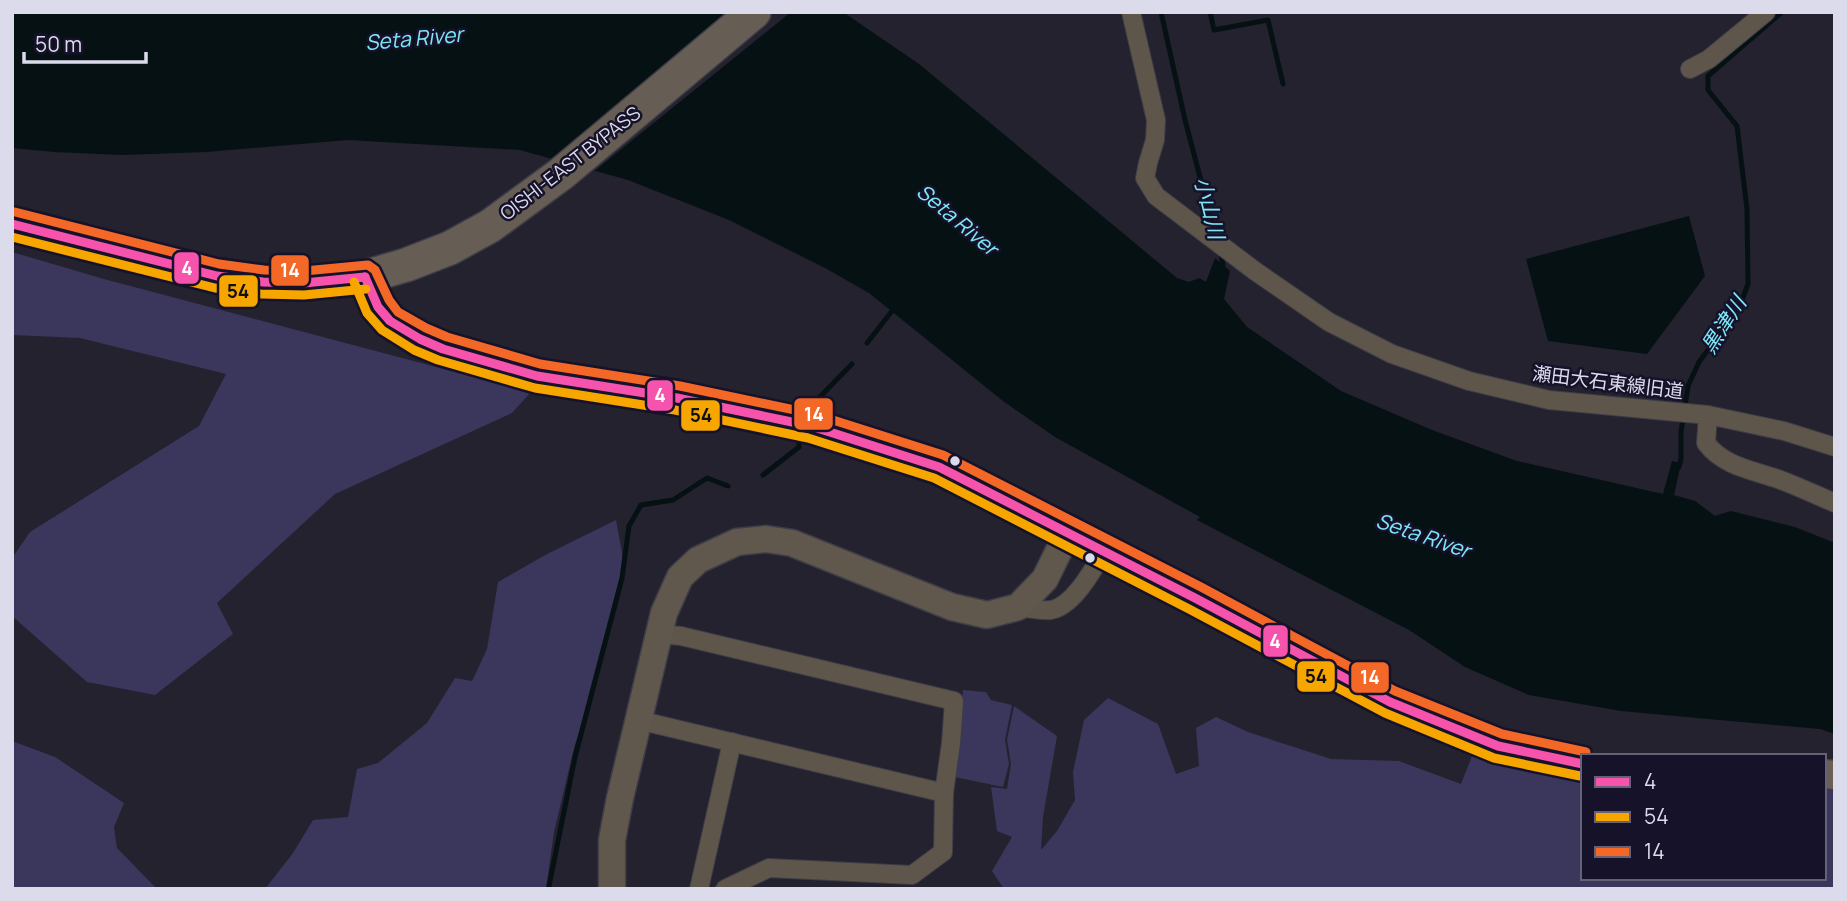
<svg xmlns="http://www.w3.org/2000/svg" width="1847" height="901" viewBox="0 0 1847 901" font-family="Manrope,'Noto Sans JP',sans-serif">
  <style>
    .green { fill: #3b365c }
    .water { fill: #061114 }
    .pier { fill: #23222e }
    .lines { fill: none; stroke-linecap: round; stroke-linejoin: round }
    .stream { stroke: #061114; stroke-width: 5 }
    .street-casing { stroke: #3e3d48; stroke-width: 20 }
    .secondary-casing { stroke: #3e3d48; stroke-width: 29 }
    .primary-casing { stroke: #3e3d48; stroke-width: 31 }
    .highway-casing { stroke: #3e3d48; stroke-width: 36 }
    .street { stroke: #5e564a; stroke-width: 18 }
    .secondary { stroke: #60584d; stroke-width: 26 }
    .primary { stroke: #695f52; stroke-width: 28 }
    .highway { stroke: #665e55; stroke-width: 33 }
    .bus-1-casing { stroke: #16122a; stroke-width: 14 }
    .bus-2-casing { stroke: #16122a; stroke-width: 14 }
    .bus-3-casing { stroke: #16122a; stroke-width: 14 }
    .bus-1 { stroke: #f653ac; stroke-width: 9 }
    .bus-2 { stroke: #f7a600; stroke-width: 9 }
    .bus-3 { stroke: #f36827; stroke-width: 9 }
    .bus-dot { fill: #dcdbec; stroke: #16122a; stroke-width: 2.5 }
    .labels { text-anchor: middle; stroke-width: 5; stroke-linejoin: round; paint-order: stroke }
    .street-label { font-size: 19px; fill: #dcdbec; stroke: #16122a }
    .water-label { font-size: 21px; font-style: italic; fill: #7de8f9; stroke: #16122a }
    .line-badge { stroke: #16122a; stroke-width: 2.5 }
    .badge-label { font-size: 19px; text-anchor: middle; font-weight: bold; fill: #fff }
    .pale-badge-label { font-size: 19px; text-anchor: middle; font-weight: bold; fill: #111 }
  </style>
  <rect width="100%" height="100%" fill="#23222e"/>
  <!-- green -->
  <g class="green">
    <polygon points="12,252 104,279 531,392 512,413 335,494 217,603 233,634 155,695 87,682 12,616 12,558 30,532 199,426 226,374 80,338 12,335"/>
    <polygon points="616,520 624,563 585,719 575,744 554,832 546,889 265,889 293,853 313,820 348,817 357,769 378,763 427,723 455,678 472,681 487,649 498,582 547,554"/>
    <polygon points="963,690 986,692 991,700 1012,705 1005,740 1009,764 1003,787 955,777"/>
    <polygon points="1108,698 1158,724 1176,774 1199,766 1196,728 1216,717 1248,732 1331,759 1399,761 1461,784 1474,751 1583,776 1583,878 1824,878 1824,788 1835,791 1835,889 1004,889 992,871 1012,837 997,831 991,787 1007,789 1011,764 1007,740 1014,706 1057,736 1043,817 1041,850 1057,831 1075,800 1073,772 1084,720"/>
    <polygon points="12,741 55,757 124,803 114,827 117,848 157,889 12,889"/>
  </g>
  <!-- water -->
  <g class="water">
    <polygon points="12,12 843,12 919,64 1177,278 1189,282 1199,278 1206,282 1215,258 1230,271 1224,299 1247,327 1341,391 1432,430 1517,461 1663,494 1672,461 1681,463 1674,495 1695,501 1715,516 1731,511 1795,527 1835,543 1835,734 1820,729 1621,711 1529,695 1465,667 1409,630 1197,520 1200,517 1055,437 1003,401 869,293 825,268 729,220 628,180 520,150 348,140 206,152 122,155 54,152 12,148"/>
    <polygon points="1689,216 1705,276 1647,354 1548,341 1526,259"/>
  </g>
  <!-- pier -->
  <polygon class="pier" points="732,12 791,12 592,173 548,161"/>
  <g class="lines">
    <!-- stream -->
    <g class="stream">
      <polyline points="1161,12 1185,120 1215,234"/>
      <polyline points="1210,12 1214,30 1268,20 1283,84"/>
      <polyline points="1220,250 1223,265 1221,271"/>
      <polyline points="867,343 892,311 896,309"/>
      <polyline points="805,416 808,409 852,364"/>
      <polyline points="1679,467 1681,459 1681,432 1688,386 1699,362 1739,308 1748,284 1747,209 1737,126 1708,90 1708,76 1782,12"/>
      <polyline points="763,475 799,447 799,442"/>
      <polyline points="549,886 575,757 622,578 629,526 641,505 673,500 707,478 728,486"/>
    </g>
    <!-- street casing -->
    <g class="street-casing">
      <g id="street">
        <polyline points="1131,12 1156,120 1155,140 1148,163 1145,178 1156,196 1255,271 1329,322 1392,354 1469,381 1549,400 1708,415 1784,431 1835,447"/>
        <polyline points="1690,69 1709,59 1766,12"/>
        <path d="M1708,415l-2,28c17,23 46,27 72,36 19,7 38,16 57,24"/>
        <path d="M1018,607c10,1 23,4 33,3 22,-4 42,-40 52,-57"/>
        <polyline points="659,634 681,636 954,701 951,743 944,793 943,852 912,875 769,868 725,889"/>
        <polyline points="638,720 944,793"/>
        <polyline points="699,889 732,742"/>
      </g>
    </g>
    <!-- secondary casing -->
    <g class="secondary-casing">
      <polyline id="secondary" points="612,889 612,840 620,798 664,613 680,577 698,560 737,542 766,539 792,543 952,607 987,615 1018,607 1045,579 1067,534"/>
    </g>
    <!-- primary casing -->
    <g class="primary-casing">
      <g id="primary">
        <polyline points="365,277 378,307 390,321 420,339 443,349 537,376 606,388 677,398 811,426 939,467 1195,598 1390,702 1498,746 1583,764"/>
        <polyline points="1824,774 1835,775"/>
      </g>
    </g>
    <!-- highway casing -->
    <g class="highway-casing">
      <polyline id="highway" points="12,224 217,276 263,282 304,283 365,277 406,265 450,248 490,226 561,174 754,12"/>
    </g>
    <!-- street -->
    <use href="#street" class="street"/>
    <!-- secondary -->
    <use href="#secondary" class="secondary"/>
    <!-- primary -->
    <use href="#primary" class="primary"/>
    <!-- highway -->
    <use href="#highway" class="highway"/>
    <!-- bus-1 casing -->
    <g class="bus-1-casing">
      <g id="bus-1">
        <polyline points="12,224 217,276 263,282 304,283 365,277"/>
        <polyline points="365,277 378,307 390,321 420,339 443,349 537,376 677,398 811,426 939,467 1195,598 1390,702 1498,746 1583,764"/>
      </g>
    </g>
    <!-- bus-2 casing -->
    <g class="bus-2-casing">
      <g id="bus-2">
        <polyline points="12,237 215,288 261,294 304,295 366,289"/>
        <polyline points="354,282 367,313 382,330 414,350 438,360 535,388 675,410 808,438 934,478 1189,609 1385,713 1494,758 1580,776"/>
      </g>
    </g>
    <!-- bus-3 casing -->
    <g class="bus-3-casing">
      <polyline id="bus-3" points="15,212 219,264 264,270 304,271 368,265 375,270 389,300 398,312 426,328 447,337 540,364 680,386 814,414 943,455 1201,587 1395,691 1502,734 1586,752"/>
    </g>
    <!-- bus-1 -->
    <use href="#bus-1" class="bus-1"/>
    <!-- bus-2 -->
    <use href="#bus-2" class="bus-2"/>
    <!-- bus-3 -->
    <use href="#bus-3" class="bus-3"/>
  </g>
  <!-- markers -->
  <g class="bus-dot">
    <circle cx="955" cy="461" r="6"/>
    <circle cx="1090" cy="558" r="6"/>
  </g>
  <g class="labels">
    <!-- street labels -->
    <g class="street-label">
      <text transform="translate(570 163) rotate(-38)" y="7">OISHI-EAST BYPASS</text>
      <text transform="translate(1608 382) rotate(7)" y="7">瀬田大石東線旧道</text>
    </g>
    <!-- water labels -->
    <g class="water-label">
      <text transform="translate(414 39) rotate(-5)" y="7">Seta River</text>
      <text transform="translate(1209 208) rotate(76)" y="7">小山川</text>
      <text transform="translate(957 220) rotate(40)" y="7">Seta River</text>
      <text transform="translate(1724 325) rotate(-57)" y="7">黒津川</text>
      <text transform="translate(1423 536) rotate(19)" y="7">Seta River</text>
    </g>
  </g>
  <g class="line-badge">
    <rect x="173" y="251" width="27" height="34" rx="7" fill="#f653ac"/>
    <rect x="270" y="254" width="40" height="33" rx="7" fill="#f36827"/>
    <rect x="218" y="274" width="41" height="34" rx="7" fill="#f7a600"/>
    <rect x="646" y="379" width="28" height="33" rx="7" fill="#f653ac"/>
    <rect x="793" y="397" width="41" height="34" rx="7" fill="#f36827"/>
    <rect x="680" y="399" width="41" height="33" rx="7" fill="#f7a600"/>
    <rect x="1262" y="624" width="27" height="34" rx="7" fill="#f653ac"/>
    <rect x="1296" y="660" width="40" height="33" rx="7" fill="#f7a600"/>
    <rect x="1350" y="661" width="40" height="33" rx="7" fill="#f36827"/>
  </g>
  <g class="badge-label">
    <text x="187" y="275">4</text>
    <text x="290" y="277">14</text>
    <text x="660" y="402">4</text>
    <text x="814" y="421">14</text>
    <text x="1275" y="648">4</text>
    <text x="1370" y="684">14</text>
  </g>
  <g class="pale-badge-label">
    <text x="238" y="298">54</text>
    <text x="701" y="422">54</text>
    <text x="1316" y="683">54</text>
  </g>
  <!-- border -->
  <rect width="1847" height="901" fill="none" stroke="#dcdbec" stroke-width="28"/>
  <!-- legend -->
  <rect x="1581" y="754" width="245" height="126" fill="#16122a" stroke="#656278" stroke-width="2"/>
  <rect x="1595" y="777" width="35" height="10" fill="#f653ac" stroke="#656278" stroke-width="2"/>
  <text x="1644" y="789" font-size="21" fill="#dcdbec">4</text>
  <rect x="1595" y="812" width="35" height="10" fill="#f7a600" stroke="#656278" stroke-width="2"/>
  <text x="1644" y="824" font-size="21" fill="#dcdbec">54</text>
  <rect x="1595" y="847" width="35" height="10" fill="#f36827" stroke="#656278" stroke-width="2"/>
  <text x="1644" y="859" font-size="21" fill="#dcdbec">14</text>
  <!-- scale -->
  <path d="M24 52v10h122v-10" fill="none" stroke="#dcdbec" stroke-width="3.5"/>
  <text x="35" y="52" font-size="21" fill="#dcdbec" stroke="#16122a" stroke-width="5" paint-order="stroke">50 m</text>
</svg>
